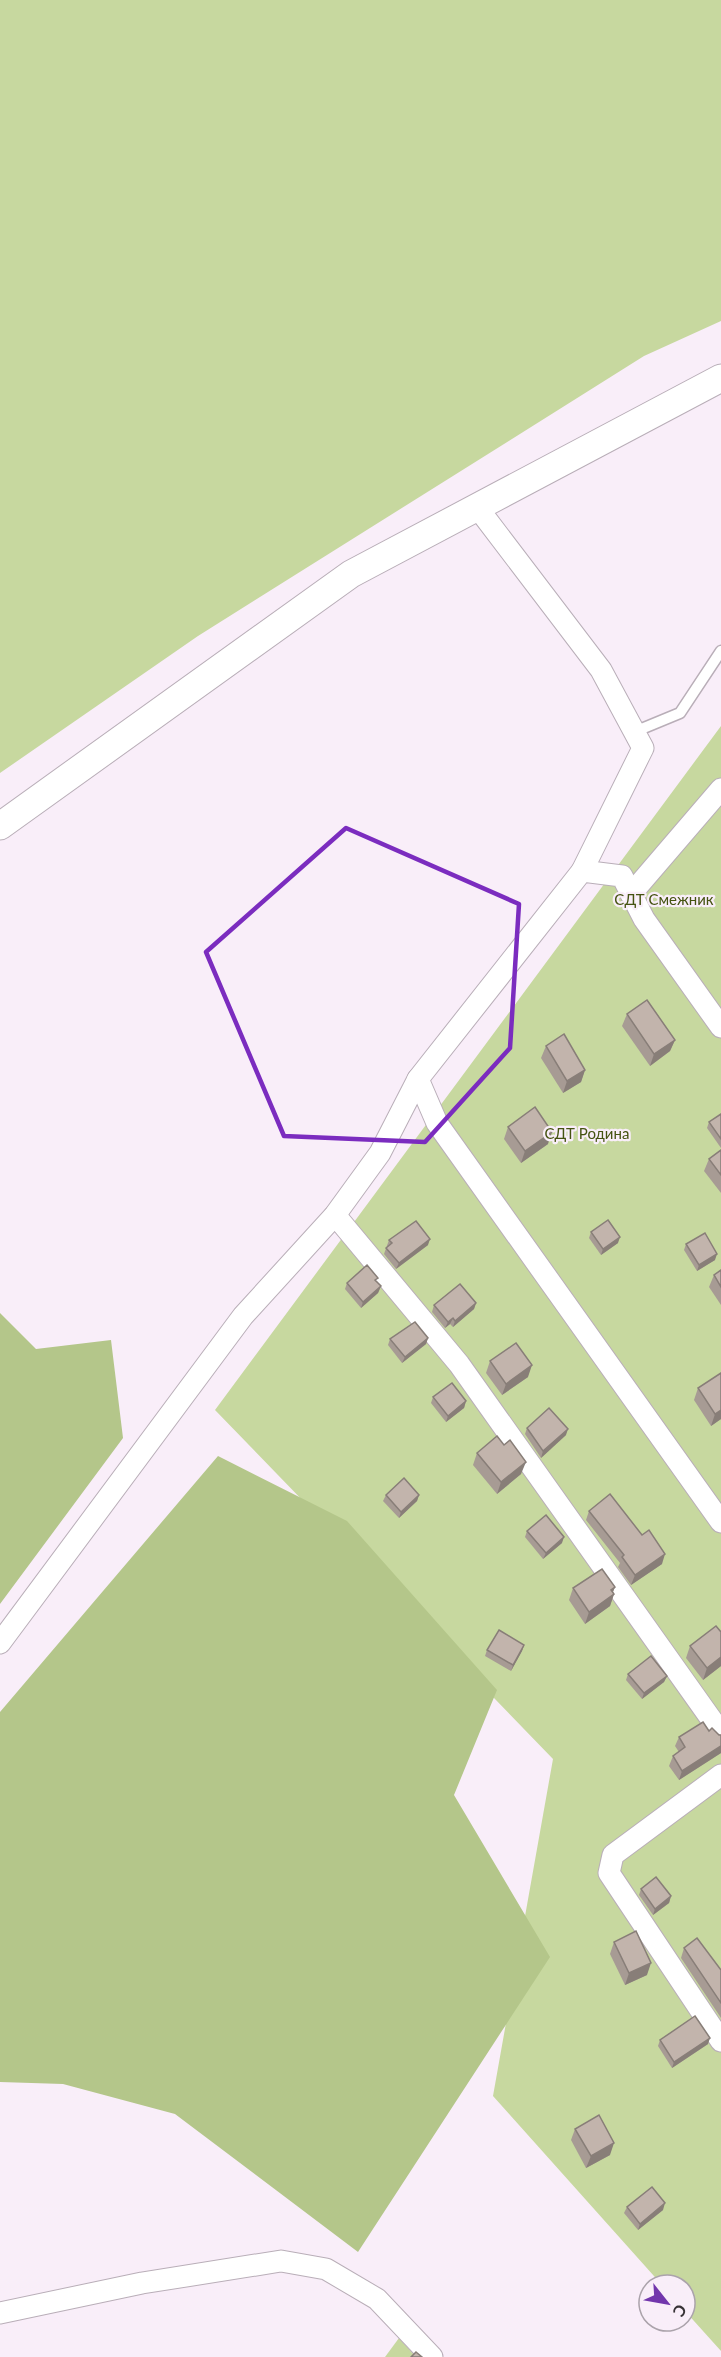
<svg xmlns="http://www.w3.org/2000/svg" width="721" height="2357" viewBox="0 0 721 2357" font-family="Lato,sans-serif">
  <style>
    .green { fill: #c7d89f }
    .forest { fill: #b4c68a }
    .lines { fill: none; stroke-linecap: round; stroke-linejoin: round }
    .service-casing { stroke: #b9aeb8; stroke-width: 13 }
    .minor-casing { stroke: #b9aeb8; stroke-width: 23 }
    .tertiary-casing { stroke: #b9aeb8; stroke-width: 29 }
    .service { stroke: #fff; stroke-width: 10 }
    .minor { stroke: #fff; stroke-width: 21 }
    .tertiary { stroke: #fff; stroke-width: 27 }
    .wall { fill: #a79b94 }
    .shaded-wall { fill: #887e78 }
    .building { fill: #c2b4ac; stroke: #887e78; stroke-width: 1.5 }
    .marked { fill: none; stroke: #7b2cbf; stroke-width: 4.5; stroke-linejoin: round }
    .labels { text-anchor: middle; stroke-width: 4.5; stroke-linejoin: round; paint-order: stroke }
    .park-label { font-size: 15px; fill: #455311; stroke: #f9eef9 }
  </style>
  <rect width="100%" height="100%" fill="#f9eef9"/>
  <!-- green -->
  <g class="green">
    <polygon points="0,0 721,0 721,321 644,356 198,636 0,773"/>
    <polygon points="721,726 721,2351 685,2311 685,2285 662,2285 493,2096 553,1759 215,1410"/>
    <polygon points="399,2338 416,2357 385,2357"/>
  </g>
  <!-- forest -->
  <g class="forest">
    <polygon points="0,1313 36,1349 111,1340 123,1438 0,1604"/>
    <polygon points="218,1456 347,1521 497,1690 454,1795 550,1957 358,2252 175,2114 63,2084 0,2082 0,1712"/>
  </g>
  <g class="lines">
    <!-- service casing -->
    <g class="service-casing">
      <polyline id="service" points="634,732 680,713 721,651"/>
    </g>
    <!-- minor casing -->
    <g class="minor-casing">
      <g id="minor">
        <polyline points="477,507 601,670 643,748 582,871"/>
        <polyline points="631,894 721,789"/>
        <polyline points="721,1027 644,919 622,876 582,871 418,1079 437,1123 721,1522"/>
        <polyline points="335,1215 459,1364 721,1733"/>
        <polyline points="0,1643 243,1316 335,1215 380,1153 418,1079"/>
        <polyline points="721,1775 613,1855 609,1873 721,2041"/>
        <polyline points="0,2313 142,2283 281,2261 326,2269 377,2299 432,2357"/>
      </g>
    </g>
    <!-- tertiary casing -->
    <g class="tertiary-casing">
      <polyline id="tertiary" points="0,826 351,574 721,378"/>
    </g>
    <!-- service -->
    <use href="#service" class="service"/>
    <!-- minor -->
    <use href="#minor" class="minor"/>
    <!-- tertiary -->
    <use href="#tertiary" class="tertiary"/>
  </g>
  <!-- wall -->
  <g class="wall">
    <polygon points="627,1014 675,1040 670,1051 650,1066 622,1026"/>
    <polygon points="546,1046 585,1070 581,1082 563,1093 541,1058"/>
    <polygon points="721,1114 721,1148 707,1128 709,1122"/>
    <polygon points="508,1127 548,1144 521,1163 504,1139"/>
    <polygon points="721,1150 721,1193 704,1171 709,1159"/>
    <polygon points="591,1232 618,1243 601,1255 589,1238"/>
    <polygon points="389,1240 428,1245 396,1269 384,1254"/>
    <polygon points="686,1244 715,1260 697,1271 684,1250"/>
    <polygon points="721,1270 721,1305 709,1287 714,1275"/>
    <polygon points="377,1282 381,1286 378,1293 361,1308 345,1289 347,1283"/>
    <polygon points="476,1303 474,1309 453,1327 450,1324 445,1328 432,1312 434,1305"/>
    <polygon points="428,1338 426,1344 402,1363 388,1345 390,1339"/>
    <polygon points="490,1361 528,1377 502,1395 486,1373"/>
    <polygon points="698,1388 721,1419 711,1426 694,1400"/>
    <polygon points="433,1397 466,1401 464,1408 446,1422 431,1403"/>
    <polygon points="527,1428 566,1435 541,1458 525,1434"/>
    <polygon points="477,1453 521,1474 497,1494 473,1465"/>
    <polygon points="386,1495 419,1495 417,1501 399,1518 383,1501"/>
    <polygon points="589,1511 662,1564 631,1585 618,1567 620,1563 586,1520"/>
    <polygon points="527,1531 562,1543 543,1559 525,1537"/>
    <polygon points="615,1587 613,1592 614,1594 610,1606 585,1624 569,1600 573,1588"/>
    <polygon points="721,1632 721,1666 703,1680 686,1658 690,1646"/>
    <polygon points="524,1645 522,1651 511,1671 485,1656 487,1650"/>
    <polygon points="628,1674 667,1676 664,1682 642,1699 626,1680"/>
    <polygon points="709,1731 721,1735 721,1753 679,1780 669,1766 673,1756 679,1752 675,1746 679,1737"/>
    <polygon points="641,1889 671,1896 669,1903 653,1915 639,1895"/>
    <polygon points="614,1942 647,1975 625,1985 610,1954"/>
    <polygon points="684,1948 721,1970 721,2018 681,1958"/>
    <polygon points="660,2040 708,2044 672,2068 658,2046"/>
    <polygon points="575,2129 610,2155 586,2168 571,2140"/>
    <polygon points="627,2207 663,2210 638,2230 624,2213"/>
  </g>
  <!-- shaded-wall -->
  <g class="shaded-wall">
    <polygon points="675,1040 670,1051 650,1066 654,1054"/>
    <polygon points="585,1070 581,1082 563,1093 567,1081"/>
    <polygon points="552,1132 548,1144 521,1163 525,1151"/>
    <polygon points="620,1237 618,1243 601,1255 603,1249"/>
    <polygon points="430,1239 428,1245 396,1269 399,1263"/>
    <polygon points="717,1254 715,1260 697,1271 699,1265"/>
    <polygon points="381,1286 378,1293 361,1308 363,1302"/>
    <polygon points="476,1303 474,1309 453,1327 455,1321"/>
    <polygon points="453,1318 450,1324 445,1328 448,1322"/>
    <polygon points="428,1338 426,1344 402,1363 405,1357"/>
    <polygon points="532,1365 528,1377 502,1395 506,1384"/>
    <polygon points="466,1401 464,1408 446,1422 448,1416"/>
    <polygon points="721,1410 721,1419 711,1426 715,1414"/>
    <polygon points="568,1429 566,1435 541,1458 543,1451"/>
    <polygon points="526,1462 521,1474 497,1494 501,1482"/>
    <polygon points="419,1495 417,1501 399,1518 401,1512"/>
    <polygon points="564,1537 562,1543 543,1559 546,1553"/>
    <polygon points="665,1554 662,1564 631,1585 635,1575"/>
    <polygon points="615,1587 611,1596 614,1594 610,1606 585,1624 589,1612 611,1590"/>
    <polygon points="524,1645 522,1651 511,1671 513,1665"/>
    <polygon points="721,1657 721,1666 703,1680 707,1668"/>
    <polygon points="667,1676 664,1682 642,1699 644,1693"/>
    <polygon points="721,1746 721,1753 679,1780 682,1771"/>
    <polygon points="671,1896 669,1903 653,1915 655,1909"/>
    <polygon points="651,1963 647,1975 625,1985 629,1973"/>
    <polygon points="710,2038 708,2044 672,2068 674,2062"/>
    <polygon points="614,2143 610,2155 586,2168 591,2156"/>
    <polygon points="665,2203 663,2210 638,2230 640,2224"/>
  </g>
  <!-- building -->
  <g class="building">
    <polygon points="647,1000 675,1040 654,1054 627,1014"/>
    <polygon points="564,1034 585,1070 567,1081 546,1046"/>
    <polygon points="535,1107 552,1132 525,1151 508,1127"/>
    <polygon points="721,1114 721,1139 709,1122"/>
    <polygon points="721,1150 721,1175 709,1159"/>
    <polygon points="608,1220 620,1237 603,1249 591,1232"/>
    <polygon points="416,1221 430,1239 399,1263 386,1248 392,1243 389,1240"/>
    <polygon points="705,1233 717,1254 699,1265 686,1244"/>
    <polygon points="367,1265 378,1278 375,1280 381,1286 363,1302 347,1283"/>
    <polygon points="721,1270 721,1287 714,1275"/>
    <polygon points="460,1284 476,1303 455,1321 453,1318 448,1322 434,1305"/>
    <polygon points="415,1322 428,1338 405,1357 390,1339"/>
    <polygon points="516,1343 532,1365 506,1384 490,1361"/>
    <polygon points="721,1373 721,1410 715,1414 698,1388"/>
    <polygon points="452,1383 466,1401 448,1416 433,1397"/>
    <polygon points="549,1408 568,1429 543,1451 527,1428"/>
    <polygon points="497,1436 504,1445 510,1440 526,1462 501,1482 477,1453"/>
    <polygon points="404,1478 419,1495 401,1512 386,1495"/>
    <polygon points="610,1494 642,1535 649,1530 665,1554 635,1575 622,1557 624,1555 589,1511"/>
    <polygon points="546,1515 564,1537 546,1553 527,1531"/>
    <polygon points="602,1569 615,1587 611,1590 614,1594 589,1612 573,1588"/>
    <polygon points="716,1626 721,1632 721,1657 707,1668 690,1646"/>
    <polygon points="499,1630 524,1645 513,1665 487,1650"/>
    <polygon points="651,1656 667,1676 644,1693 628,1674"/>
    <polygon points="703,1722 709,1731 712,1728 719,1735 721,1735 721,1746 682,1771 673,1756 685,1747 679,1737"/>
    <polygon points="656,1877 671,1896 655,1909 641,1889"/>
    <polygon points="636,1931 651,1963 629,1973 614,1942"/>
    <polygon points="697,1938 721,1970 721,2003 684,1948"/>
    <polygon points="695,2016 710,2038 674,2062 660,2040"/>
    <polygon points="599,2115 614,2143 591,2156 575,2129"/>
    <polygon points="652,2187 665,2203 640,2224 627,2207"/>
    <polygon points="416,2352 422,2357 411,2357"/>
  </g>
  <!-- marked area -->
  <path class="marked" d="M346,828l173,76 -9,144 -85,94 -141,-6 -78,-184z"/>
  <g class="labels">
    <!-- park labels -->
    <g class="park-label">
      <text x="664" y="905">СДТ Смежник</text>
      <text x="587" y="1139">СДТ Родина</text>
    </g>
  </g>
  <!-- north arrow -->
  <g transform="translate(667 2303) rotate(121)"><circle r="28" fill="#f9eef9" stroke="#aba3ab" stroke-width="1.5"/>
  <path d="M0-4.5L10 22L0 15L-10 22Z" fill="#7236ac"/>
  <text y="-9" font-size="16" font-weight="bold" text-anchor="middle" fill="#373236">С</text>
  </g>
</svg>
